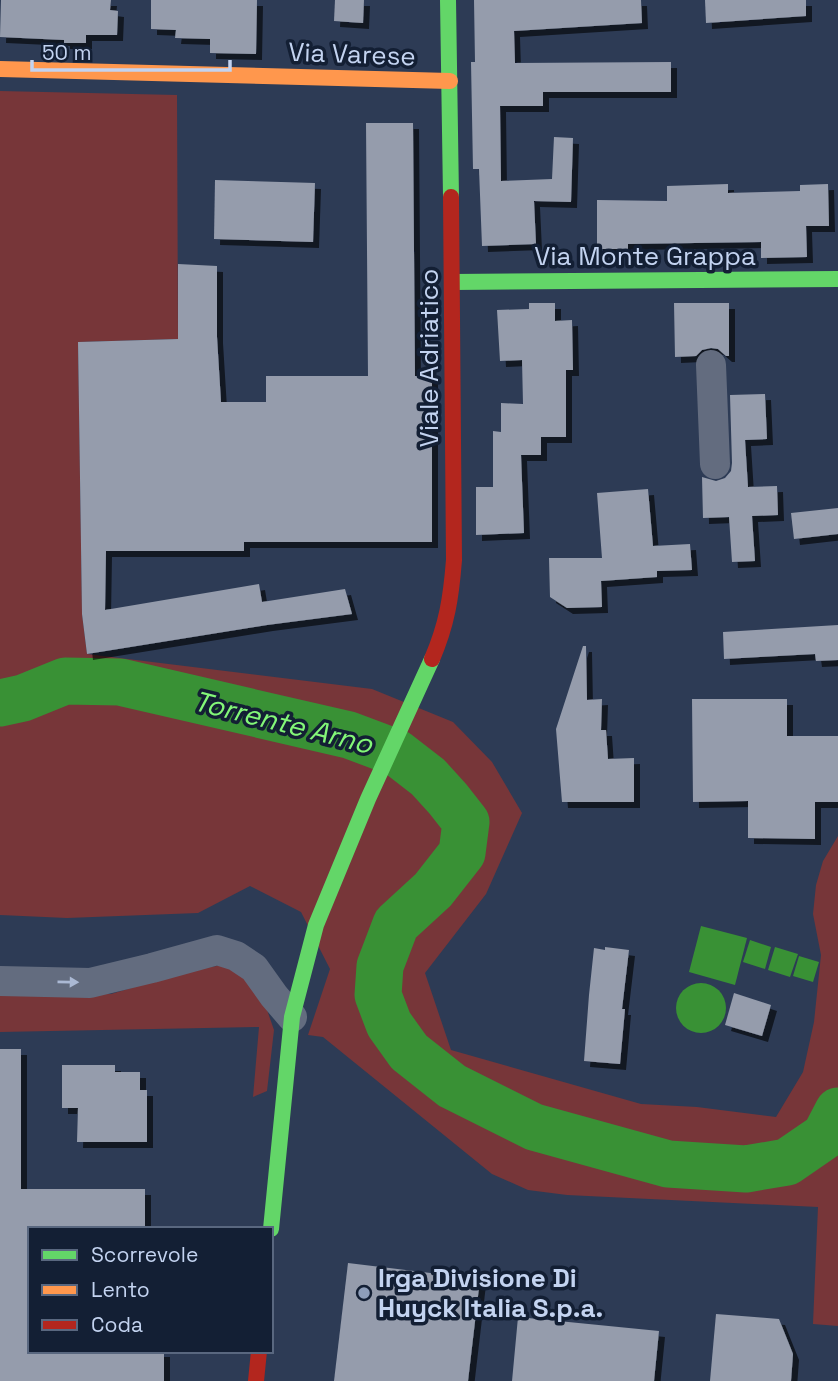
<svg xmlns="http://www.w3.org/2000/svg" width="838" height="1381" viewBox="0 0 838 1381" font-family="'Space Grotesk',sans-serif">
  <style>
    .green { fill: #773639 }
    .water { fill: #399135 }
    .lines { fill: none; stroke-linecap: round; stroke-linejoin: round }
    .river { stroke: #399135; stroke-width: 47 }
    .building { fill: #959cac; filter: url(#shadow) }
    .street { stroke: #636c7f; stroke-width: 30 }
    .fast { stroke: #63d668; stroke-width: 16 }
    .slow { stroke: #ff974d; stroke-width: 16 }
    .jam { stroke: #b3261e; stroke-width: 16 }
    .oneway { fill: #abb9d4 }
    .poi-dot { fill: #8e9eba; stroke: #131f34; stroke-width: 2.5 }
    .labels { text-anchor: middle; stroke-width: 7; stroke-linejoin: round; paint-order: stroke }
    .street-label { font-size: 26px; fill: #c3d3f0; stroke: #131f34 }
    .poi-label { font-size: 26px; font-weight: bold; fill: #c3d3f0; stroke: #131f34; text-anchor: start }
    .water-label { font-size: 28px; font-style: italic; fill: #83f778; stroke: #131f34 }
  </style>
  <defs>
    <filter id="shadow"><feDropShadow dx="6" dy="6" stdDeviation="0" flood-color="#0009"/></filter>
  </defs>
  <rect width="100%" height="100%" fill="#2d3b55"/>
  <!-- green -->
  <g class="green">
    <polygon points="0,91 177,95 178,339 78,342 82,614 87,654 372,689 453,722 492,762 522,813 486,894 425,973 451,1050 641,1104 697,1107 776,1117 803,1072 814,1022 821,955 813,914 816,885 823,861 838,836 838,1326 813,1324 818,1207 567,1195 528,1190 492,1174 323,1037 308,1035 330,969 301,912 250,886 198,913 67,918 0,915"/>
    <polygon points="223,965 243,974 265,1004 274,1030 267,1091 253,1097 259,1027 0,1032 0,995 111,994 192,970"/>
  </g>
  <!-- water -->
  <g class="water">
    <polygon points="701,926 747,938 735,985 689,972"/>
    <polygon points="750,940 771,947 765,969 743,962"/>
    <polygon points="775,947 798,954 790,977 768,970"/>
    <polygon points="799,956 819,962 813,982 793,976"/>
    <circle cx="701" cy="1008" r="25"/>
  </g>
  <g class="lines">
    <!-- river -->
    <polyline class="river" points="0,703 23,698 65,681 120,682 349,735 397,753 428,777 448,799 466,822 462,853 433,890 396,924 380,966 378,995 389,1024 409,1052 452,1086 534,1127 668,1164 746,1169 787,1162 825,1136 838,1111"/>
  </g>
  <!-- building -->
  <g class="building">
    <polygon points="1,0 111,0 110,10 118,11 117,35 86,35 86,43 64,43 64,40 0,37"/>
    <polygon points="151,0 257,0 256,54 210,53 210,39 175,38 176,30 151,29"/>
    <polygon points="335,0 364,0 363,23 334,21"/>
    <polygon points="474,0 641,0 642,23 514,31 515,63 671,62 671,92 543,92 543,106 500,106 501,181 552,179 554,137 573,138 571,202 534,201 536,244 482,246 479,169 473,169 471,62 475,62"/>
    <polygon points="705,0 806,0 806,16 706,23"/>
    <polygon points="366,123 413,123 415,376 432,376 432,542 244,542 244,551 106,551 105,610 259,584 262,602 345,589 352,614 267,625 87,654 82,614 78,342 178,339 178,264 217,266 217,337 221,402 266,402 266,376 368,376"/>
    <polygon points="215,180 315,183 313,242 214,239"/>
    <polygon points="728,184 728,193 800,191 800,185 828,184 829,226 806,226 807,257 761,258 761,242 628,244 628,249 597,249 597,200 667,201 667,186"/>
    <polygon points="529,303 555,303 555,321 572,320 573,370 566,370 566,437 541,437 541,455 521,455 524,533 476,535 476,487 493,487 493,431 501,432 501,403 523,404 522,360 500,361 497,310 529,309"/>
    <polygon points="674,303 729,303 729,356 726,356 718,349 711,348 702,350 696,356 675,357"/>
    <polygon points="765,394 767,439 745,440 748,487 777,486 778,515 752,516 755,561 732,562 729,517 703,518 702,477 716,481 725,478 731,471 732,463 730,395"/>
    <polygon points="648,489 653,546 690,544 692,570 657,571 657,577 601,581 602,607 567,608 550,597 549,558 602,558 597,493"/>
    <polygon points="838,508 838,534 794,539 791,513"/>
    <polygon points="838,625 838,660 816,661 815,654 724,659 723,632"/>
    <polygon points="583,646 586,646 587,700 602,699 601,730 606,730 608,759 634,758 634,802 562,802 556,729"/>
    <polygon points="692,699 787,699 787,736 838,736 838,802 815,802 815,839 748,838 748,801 693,802"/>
    <polygon points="605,947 629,950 622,1009 625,1009 620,1064 584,1061 589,995 594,948 605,950"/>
    <polygon points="734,993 771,1005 762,1036 725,1025"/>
    <polygon points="0,1049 21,1049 21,1189 145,1189 145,1229 30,1229 30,1351 164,1351 164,1381 0,1381"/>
    <polygon points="62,1065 115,1065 115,1072 140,1072 140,1090 147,1090 147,1142 77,1142 78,1108 62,1108"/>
    <polygon points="348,1263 480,1279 468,1381 334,1381"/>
    <polygon points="716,1314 779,1319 793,1354 791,1381 710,1381"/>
    <polygon points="518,1317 659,1331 654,1381 512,1381"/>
  </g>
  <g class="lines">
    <!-- street -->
    <g class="street">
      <polyline points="711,365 715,464"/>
      <polyline points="0,981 90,983 152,968 217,950 236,956 254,968 274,996 292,1017"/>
    </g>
    <!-- fast -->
    <g class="fast">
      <polyline points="448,0 451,197"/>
      <polyline points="453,282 838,279"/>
      <polyline points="271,1229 292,1017 316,925 368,799 432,659"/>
    </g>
    <!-- slow -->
    <polyline class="slow" points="0,69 450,81"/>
    <!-- jam -->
    <g class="jam">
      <path d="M432,659c15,-35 19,-61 22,-99l-3,-363"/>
      <polyline points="256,1381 259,1351"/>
    </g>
  </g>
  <!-- one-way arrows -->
  <defs><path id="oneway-solid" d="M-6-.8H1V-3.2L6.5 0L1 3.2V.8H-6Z" transform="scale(1.75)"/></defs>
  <use class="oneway" href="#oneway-solid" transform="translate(68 982) rotate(1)"/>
  <!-- markers -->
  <circle class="poi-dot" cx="364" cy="1293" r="7"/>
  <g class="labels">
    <!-- street labels -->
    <g class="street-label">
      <text transform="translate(352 54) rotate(2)" y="9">Via Varese</text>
      <text x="645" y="265">Via Monte Grappa</text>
      <text transform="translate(429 358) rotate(-90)" y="9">Viale Adriatico</text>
    </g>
    <!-- poi labels -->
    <g class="poi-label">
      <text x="378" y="1287">Irga Divisione Di<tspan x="378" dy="30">Huyck Italia S.p.a.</tspan></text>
    </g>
    <!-- water labels -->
    <g class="water-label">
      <text transform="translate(283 722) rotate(14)" y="10">Torrente Arno</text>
    </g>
  </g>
  <!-- legend -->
  <rect x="28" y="1227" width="245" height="126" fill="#131f34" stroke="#59677f" stroke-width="2"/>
  <rect x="42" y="1250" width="35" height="10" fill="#63d668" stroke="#59677f" stroke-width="2"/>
  <text x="91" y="1262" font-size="21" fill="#c3d3f0">Scorrevole</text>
  <rect x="42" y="1285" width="35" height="10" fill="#ff974d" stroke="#59677f" stroke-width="2"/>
  <text x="91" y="1297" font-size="21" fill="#c3d3f0">Lento</text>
  <rect x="42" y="1320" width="35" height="10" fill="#b3261e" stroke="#59677f" stroke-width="2"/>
  <text x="91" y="1332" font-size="21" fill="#c3d3f0">Coda</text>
  <!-- scale -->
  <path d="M32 60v10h198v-10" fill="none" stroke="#c3d3f0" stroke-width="3.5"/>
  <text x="42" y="60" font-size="21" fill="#c3d3f0" stroke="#131f34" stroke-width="5" paint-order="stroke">50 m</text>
</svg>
